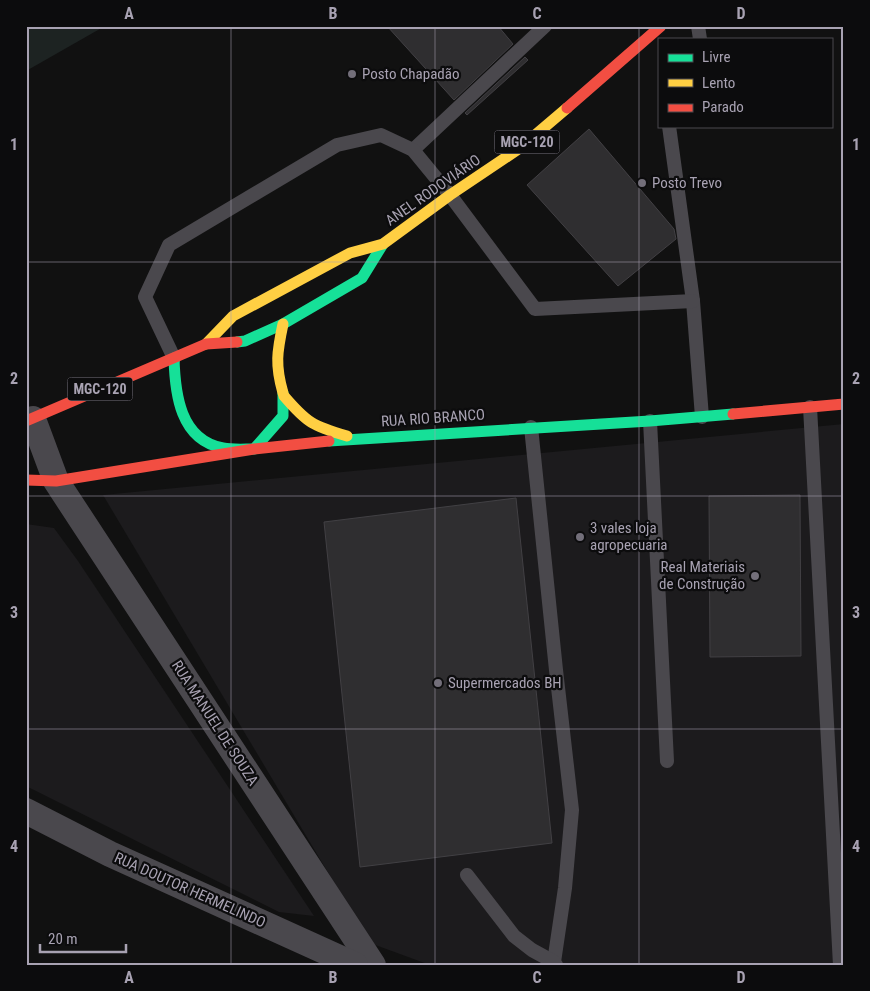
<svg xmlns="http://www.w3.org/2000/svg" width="870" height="991" viewBox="0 0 870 991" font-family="'Roboto Condensed',sans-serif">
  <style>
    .built { fill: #1c1b1d }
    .green { fill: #1d2322 }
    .building { fill: #2f2e30; stroke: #424044 }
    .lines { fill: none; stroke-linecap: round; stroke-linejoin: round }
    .lane { stroke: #4a484d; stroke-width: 14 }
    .street { stroke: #4a484d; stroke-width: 26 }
    .fast { stroke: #16e098; stroke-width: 11 }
    .slow { stroke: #ffcf43; stroke-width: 11 }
    .jam { stroke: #f24e42; stroke-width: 11 }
    .grid { fill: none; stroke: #a8a2b2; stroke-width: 1; stroke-opacity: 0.55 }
    .poi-dot { fill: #736f7a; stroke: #0c0c0d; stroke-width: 2 }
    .labels { text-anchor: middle; stroke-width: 4.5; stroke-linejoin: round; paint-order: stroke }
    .shield { fill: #0c0c0d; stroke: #797580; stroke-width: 1 }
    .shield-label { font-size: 14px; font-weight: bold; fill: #a8a2b2 }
    .poi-label { font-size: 15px; fill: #a8a2b2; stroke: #0c0c0d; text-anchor: start }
    .street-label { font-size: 15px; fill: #a8a2b2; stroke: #0c0c0d }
    .neatline { fill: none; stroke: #a8a2b2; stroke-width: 2 }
    .grid-label { font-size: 16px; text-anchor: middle; font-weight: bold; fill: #a8a2b2 }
  </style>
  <rect width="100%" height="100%" fill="#111"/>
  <!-- built -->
  <g class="built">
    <polygon points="844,424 844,965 430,965 370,943 103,495"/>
    <polygon points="26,524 54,528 78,561 314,916 279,912 26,786"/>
  </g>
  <!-- green -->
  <polygon class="green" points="26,26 105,26 26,71"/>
  <!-- building -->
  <g class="building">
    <polygon points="387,26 498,26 513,44 454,100"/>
    <polygon points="525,57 528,60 467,115 465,113"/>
    <polygon points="589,129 674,229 676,239 618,286 527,185"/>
    <polygon points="800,495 801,656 710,657 709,496"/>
    <polygon points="516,498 552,843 360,867 324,522"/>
  </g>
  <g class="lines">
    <!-- lane -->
    <g class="lane">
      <polyline points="698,26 700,39"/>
      <polyline points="669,126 693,301 702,417"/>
      <polyline points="413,150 545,26"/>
      <polyline points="174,358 145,297 169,245 337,145 381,135 413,150 450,195 535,309 693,301"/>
      <polyline points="810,407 840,965"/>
      <polyline points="650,421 667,761"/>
      <polyline points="531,427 556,670 572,810 565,888 554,962 556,965"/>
      <polyline points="467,875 514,936 532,950 554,962"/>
    </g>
    <!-- street -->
    <g class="street">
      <polyline points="33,419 56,481 373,965"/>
      <polyline points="26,811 110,854 355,965"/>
    </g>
    <!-- fast -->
    <g class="fast">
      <polyline points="237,342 245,341 283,324 362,278 383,244"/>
      <path d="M174,358c1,36 6,82 49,90 10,2 21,1 31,1l29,-33v-23"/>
      <polyline points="329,441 650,421 733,414"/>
    </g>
    <!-- slow -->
    <g class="slow">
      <path d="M283,324c-6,28 -8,41 0,69"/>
      <polyline points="206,344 233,316 350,253 383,244 450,195 520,148 567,108"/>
      <path d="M284,396c23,27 29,30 63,40"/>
    </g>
    <!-- jam -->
    <g class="jam">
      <polyline points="567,108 661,26"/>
      <polyline points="733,414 844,404"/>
      <polyline points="26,421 206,344 237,342"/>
      <polyline points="26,480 56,481 254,449 329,441"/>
    </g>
  </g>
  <!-- grid -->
  <path class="grid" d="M231,26v939M435,26v939M639,26v939M26,262h818M26,496h818M26,729h818"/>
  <!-- markers -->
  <g class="poi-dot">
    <circle cx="352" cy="74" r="5"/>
    <circle cx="642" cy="183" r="5"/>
    <circle cx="580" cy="537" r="5"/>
    <circle cx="755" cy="576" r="5"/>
    <circle cx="438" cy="683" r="5"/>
  </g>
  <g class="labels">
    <!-- shield labels -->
    <g class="shield">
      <rect x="494.5" y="130.5" width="65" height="23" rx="4"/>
      <rect x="67.5" y="377.5" width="65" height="23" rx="4"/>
    </g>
    <g class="shield-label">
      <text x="527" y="147">MGC-120</text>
      <text x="100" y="394">MGC-120</text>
    </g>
    <!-- poi labels -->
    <g class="poi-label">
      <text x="362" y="79">Posto Chapadão</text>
      <text x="652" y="188">Posto Trevo</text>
      <text x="590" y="533">3 vales loja<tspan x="590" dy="17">agropecuaria</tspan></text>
      <text x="745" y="572" text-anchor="end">Real Materiais<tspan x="745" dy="17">de Construção</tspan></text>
      <text x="448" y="688">Supermercados BH</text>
    </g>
    <!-- street labels -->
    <g class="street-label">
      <text transform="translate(433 190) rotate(-35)" y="5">ANEL RODOVIÁRIO</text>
      <text transform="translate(433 418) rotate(-4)" y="5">RUA RIO BRANCO</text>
      <text transform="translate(215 723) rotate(57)" y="5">RUA MANUEL DE SOUZA</text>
      <text transform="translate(190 890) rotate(24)" y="5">RUA DOUTOR HERMELINDO</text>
    </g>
  </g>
  <!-- border -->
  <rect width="870" height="991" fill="none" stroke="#0c0c0d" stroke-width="55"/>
  <!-- legend -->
  <rect x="658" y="38" width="175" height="90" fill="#0c0c0d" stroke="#4a484f"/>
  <rect x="668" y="54" width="25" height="8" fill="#16e098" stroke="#4a484f"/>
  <text x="702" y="62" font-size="15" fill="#a8a2b2">Livre</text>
  <rect x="668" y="79" width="25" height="8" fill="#ffcf43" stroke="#4a484f"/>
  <text x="702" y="88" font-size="15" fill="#a8a2b2">Lento</text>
  <rect x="668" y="104" width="25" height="8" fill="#f24e42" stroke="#4a484f"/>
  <text x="702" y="112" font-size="15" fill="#a8a2b2">Parado</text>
  <!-- scale -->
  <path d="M40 944v8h86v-8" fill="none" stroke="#a8a2b2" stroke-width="2.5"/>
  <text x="48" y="944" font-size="15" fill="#a8a2b2" stroke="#0c0c0d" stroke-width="4" paint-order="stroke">20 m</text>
  <rect x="28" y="28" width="814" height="936" class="neatline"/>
  <g class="grid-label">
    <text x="129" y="19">A</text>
    <text x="333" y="19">B</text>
    <text x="537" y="19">C</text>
    <text x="741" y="19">D</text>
    <text x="14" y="150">1</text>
    <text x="856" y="150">1</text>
    <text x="14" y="384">2</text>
    <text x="856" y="384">2</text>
    <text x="14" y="618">3</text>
    <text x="856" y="618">3</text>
    <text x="14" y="852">4</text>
    <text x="856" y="852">4</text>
    <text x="129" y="983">A</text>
    <text x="333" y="983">B</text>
    <text x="537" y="983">C</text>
    <text x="741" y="983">D</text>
  </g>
</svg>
